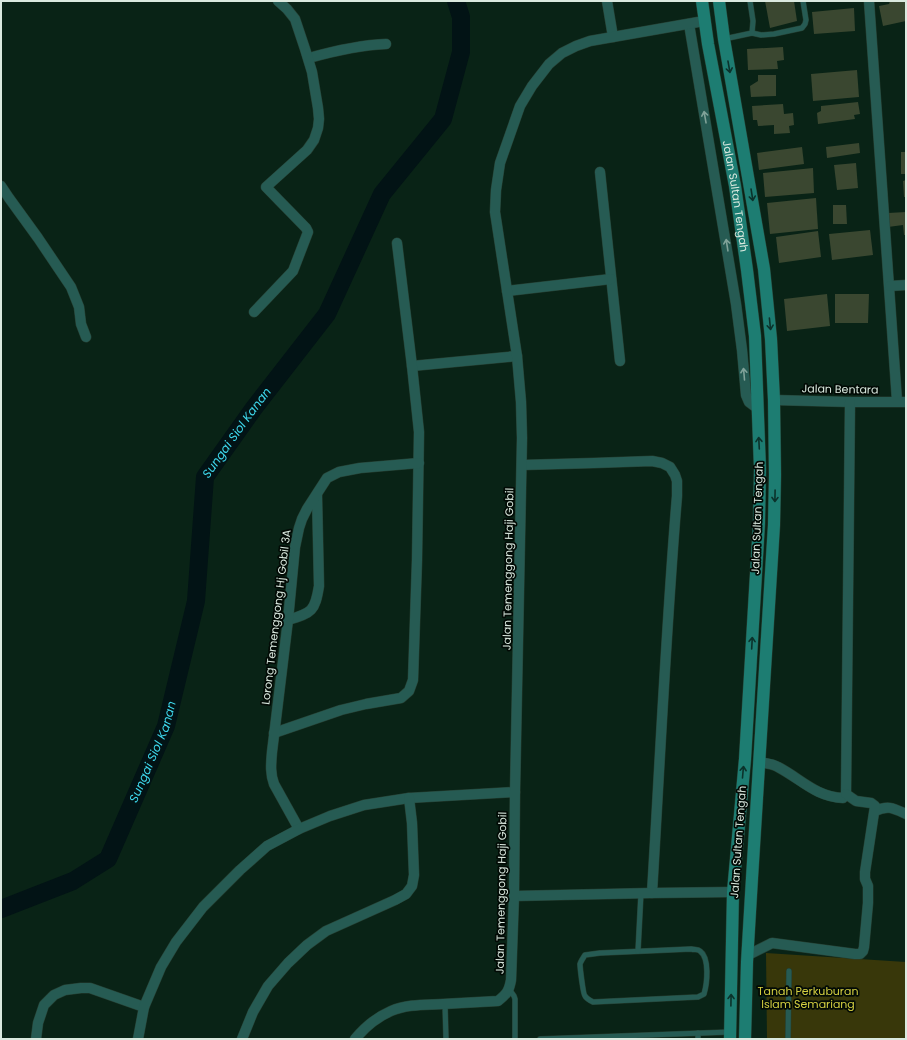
<svg xmlns="http://www.w3.org/2000/svg" width="907" height="1040" viewBox="0 0 907 1040" font-family="Poppins,sans-serif">
  <style>
    .green { fill: #38370a }
    .lines { fill: none; stroke-linecap: round; stroke-linejoin: round }
    .river { stroke: #021315; stroke-width: 18 }
    .building { fill: #3a4730 }
    .service-casing { stroke: #263f32; stroke-width: 6 }
    .minor-casing { stroke: #263f32; stroke-width: 11 }
    .secondary-casing { stroke: #263f32; stroke-width: 13 }
    .service { stroke: #265b53; stroke-width: 5 }
    .minor { stroke: #265b53; stroke-width: 10 }
    .secondary { stroke: #1d7d72; stroke-width: 12 }
    .oneway { stroke: #0b322b }
    .oneway2 { stroke: #80a299 }
    .labels { text-anchor: middle; stroke-width: 3.5; stroke-linejoin: round; paint-order: stroke }
    .street-label { font-size: 11px; fill: #dae9df; stroke: #020a05 }
    .park-label { font-size: 11px; fill: #d4cf41; stroke: #020a05 }
    .water-label { font-size: 12px; font-style: italic; fill: #3ed7ec; stroke: #020a05 }
  </style>
  <rect width="100%" height="100%" fill="#092316"/>
  <!-- green -->
  <polygon class="green" points="766,953 906,962 906,1039 767,1039"/>
  <g class="lines">
    <!-- river -->
    <path class="river" id="s1" d="M1,909l72,-28 35,-22 58,-133 30,-125 9,-124 49,-69 73,-94 55,-120 61,-75 18,-67v-35l-5,-16"/>
  </g>
  <!-- building -->
  <g class="building">
    <polygon points="765,1 794,1 797,21 770,28"/>
    <polygon points="890,1 906,1 906,21 883,26 879,6 889,4"/>
    <polygon points="854,8 855,31 814,34 812,12"/>
    <polygon points="783,47 784,60 777,61 778,69 748,70 747,49"/>
    <polygon points="857,70 859,97 813,101 811,74"/>
    <polygon points="758,75 776,75 776,96 751,97 750,86 758,81"/>
    <polygon points="858,102 860,114 854,115 855,119 818,124 817,113 821,111 821,106"/>
    <polygon points="783,104 784,114 793,113 794,125 789,126 790,133 774,134 774,125 758,126 757,120 753,120 752,106"/>
    <polygon points="859,143 860,153 827,158 826,147"/>
    <polygon points="802,147 804,164 759,170 757,153"/>
    <rect x="901" y="152" width="5" height="22"/>
    <polygon points="856,163 858,188 837,190 834,165"/>
    <polygon points="813,168 814,193 765,197 763,173"/>
    <polygon points="906,180 906,197 904,197 903,181"/>
    <polygon points="816,198 818,229 770,234 767,203"/>
    <polygon points="833,205 846,205 847,224 833,224"/>
    <polygon points="906,212 906,235 904,235 903,225 888,227 888,213"/>
    <polygon points="870,230 873,255 832,260 829,234"/>
    <polygon points="818,231 821,257 779,263 776,237"/>
    <polygon points="827,294 830,326 787,331 784,299"/>
    <polygon points="835,294 869,294 868,323 835,323"/>
  </g>
  <g class="lines">
    <!-- service casing -->
    <g class="service-casing">
      <g id="service">
        <polyline points="752,33 761,35 774,34 802,28 805,24 806,20 803,1"/>
        <polyline points="724,39 752,33 753,21 750,1"/>
        <path d="M691,949c4,1 7,0 9,2 10,7 7,33 4,43l-6,3 -105,5c-4,-2 -6,-3 -8,-6 -2,-2 -5,-29 -5,-32 1,-3 3,-6 5,-9l15,-2z"/>
        <polyline points="638,951 641,893"/>
        <polyline points="509,989 514,996 515,999 515,1039"/>
        <polyline points="445,1004 446,1039"/>
        <polyline points="698,1033 698,1039"/>
        <polyline points="540,1039 730,1032"/>
        <polyline points="788,1039 789,971"/>
      </g>
    </g>
    <!-- minor casing -->
    <g class="minor-casing">
      <g id="minor">
        <polyline points="607,1 613,37"/>
        <polyline points="869,1 897,401"/>
        <polyline points="689,24 736,304 742,350 746,395 749,402 757,408"/>
        <path d="M309,58c25,-7 50,-13 77,-14"/>
        <polyline points="600,172 620,361"/>
        <polyline points="1,186 9,198 38,238 71,287 79,307 81,324 86,337"/>
        <polyline points="890,286 906,285"/>
        <polyline points="507,291 611,279"/>
        <polyline points="254,312 293,271 308,232 306,228 266,187 307,150 314,140 318,128 319,119 318,108 312,72 305,49 295,19 287,9 278,1"/>
        <polyline points="412,366 517,356"/>
        <polyline points="774,400 850,402 906,402"/>
        <path d="M522,465l72,-2 58,-2 10,2 8,4 5,8 2,6v15c-11,132 -17,265 -25,397"/>
        <path d="M288,620c24,-7 27,-9 31,-34l-2,-91"/>
        <polyline points="274,733 341,710 366,704 401,698 409,691 413,680 417,560 419,432 412,366 397,243"/>
        <path d="M760,762c5,1 13,2 18,5 23,12 38,30 65,31l3,-4 4,-392"/>
        <path d="M875,811c13,-6 18,-3 31,3"/>
        <path d="M299,829l-25,-45c-4,-11 -3,-20 -2,-32l16,-132 7,-73 4,-19 3,-9 5,-10 20,-31 12,-6 21,-4 59,-5"/>
        <polyline points="514,896 652,893 733,892"/>
        <polyline points="748,955 772,943 855,954 860,954 863,951 864,947 868,903 868,886 865,879 865,872 875,806 871,803 856,801 846,794"/>
        <polyline points="36,1039 38,1023 44,1005 54,995 65,990 81,988 90,988 144,1007"/>
        <polyline points="138,1039 144,1007 161,967 176,942 203,907 240,870 267,846 299,829 330,816 364,805 409,798 515,792"/>
        <polyline points="242,1039 253,1012 268,986 288,963 307,945 326,931 395,900 406,894 412,886 414,875 412,823 409,798"/>
        <path d="M355,1039c10,-12 22,-22 36,-28 16,-7 35,-6 52,-7 18,-1 36,-2 55,-3 9,-7 11,-10 13,-21l3,-84 1,-104 7,-354 -1,-36 -4,-46 -22,-144 1,-22 4,-27 20,-57 12,-20 17,-22 13,-11 14,-7 14,-5 114,-20"/>
      </g>
    </g>
    <!-- secondary casing -->
    <g class="secondary-casing">
      <g id="secondary">
        <path id="s2" d="M702,1l6,43 27,142 12,84 8,66 5,133 -1,54 -14,236 -12,133 -3,147"/>
        <polyline points="719,1 724,39 764,269 771,339 774,400 775,475 774,525 752,878 747,962 745,1039"/>
      </g>
    </g>
    <!-- service -->
    <use href="#service" class="service"/>
    <!-- minor -->
    <use href="#minor" class="minor"/>
    <!-- secondary -->
    <use href="#secondary" class="secondary"/>
  </g>
  <!-- one-way arrows -->
  <defs><path id="oneway-shaft" d="M-6 0H5M1.5-3L5.5 0L1.5 3" fill="none" stroke-width="1.6" stroke-linecap="round" stroke-linejoin="round"/></defs>
  <g class="oneway">
    <use href="#oneway-shaft" transform="translate(729 67) rotate(80)"/>
    <use href="#oneway-shaft" transform="translate(752 195) rotate(81)"/>
    <use href="#oneway-shaft" transform="translate(770 324) rotate(84)"/>
    <use href="#oneway-shaft" transform="translate(759 443) rotate(-93)"/>
    <use href="#oneway-shaft" transform="translate(775 496) rotate(91)"/>
    <use href="#oneway-shaft" transform="translate(752 643) rotate(-87)"/>
    <use href="#oneway-shaft" transform="translate(743 772) rotate(-85)"/>
    <use href="#oneway-shaft" transform="translate(731 1000) rotate(-89)"/>
  </g>
  <g class="oneway2">
    <use href="#oneway-shaft" transform="translate(705 117) rotate(-100)"/>
    <use href="#oneway-shaft" transform="translate(727 245) rotate(-99)"/>
    <use href="#oneway-shaft" transform="translate(744 374) rotate(-95)"/>
  </g>
  <g class="labels">
    <!-- street labels -->
    <g class="street-label">
      <text dy="4" stroke="none"><textPath href="#s2" startOffset="198">Jalan Sultan Tengah</textPath></text>
      <text transform="translate(840 389) rotate(1)" y="4">Jalan Bentara</text>
      <text transform="translate(757 518) rotate(-88)" y="4">Jalan Sultan Tengah</text>
      <text transform="translate(508 569) rotate(-89)" y="4">Jalan Temenggong Haji Gobil</text>
      <text transform="translate(276 617) rotate(-83)" y="4">Lorong Temenggong Hj Gobil 3A</text>
      <text transform="translate(738 842) rotate(-86)" y="4">Jalan Sultan Tengah</text>
      <text transform="translate(501 893) rotate(-89)" y="4">Jalan Temenggong Haji Gobil</text>
    </g>
    <!-- park labels -->
    <g class="park-label">
      <text x="808" y="995">Tanah Perkuburan<tspan x="808" dy="13">Islam Semariang</tspan></text>
    </g>
    <!-- water labels -->
    <g class="water-label">
      <text dy="4" stroke="none"><textPath href="#s1" startOffset="571">Sungai Siol Kanan</textPath></text>
      <text dy="4" stroke="none"><textPath href="#s1" startOffset="235">Sungai Siol Kanan</textPath></text>
    </g>
  </g>
  <!-- border -->
  <rect width="907" height="1040" fill="none" stroke="#dae9df" stroke-width="4"/>
</svg>
